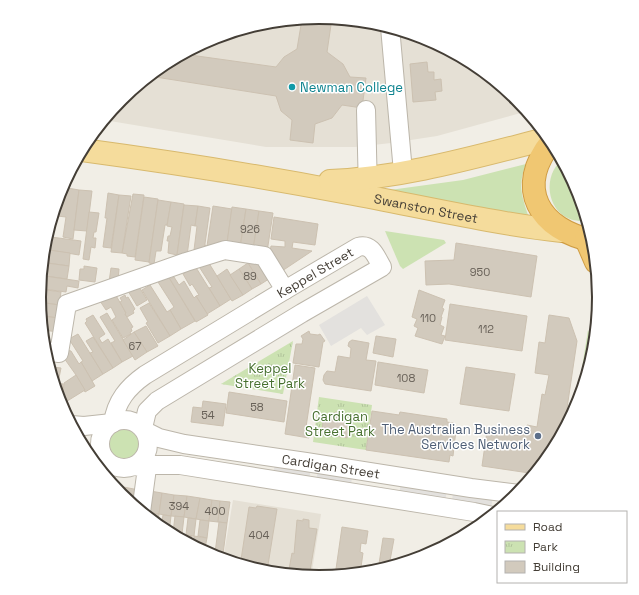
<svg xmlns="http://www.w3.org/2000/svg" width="639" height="595" viewBox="0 0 639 595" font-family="'Space Grotesk',sans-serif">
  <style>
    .residential { fill: #e5e0d5 }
    .grass { fill: #cce2b2 }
    .park { fill: url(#park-tufts) }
    .parking { fill: #e3e1de }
    .building { fill: #d2cabd; stroke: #ccc1b1 }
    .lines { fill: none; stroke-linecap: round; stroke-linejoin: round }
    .minor-casing { stroke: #bcb6aa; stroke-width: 20 }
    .major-casing { stroke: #d8b96d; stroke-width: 24 }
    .highway-casing { stroke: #cf9c43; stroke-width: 24 }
    .minor { stroke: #fff; stroke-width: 18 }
    .major { stroke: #f5dc9c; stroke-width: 22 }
    .highway { stroke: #f0c772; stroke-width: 22 }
    .culture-dot { fill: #0f9aa8; stroke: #fff; stroke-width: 1.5 }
    .service-dot { fill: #5c6f8a; stroke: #fff; stroke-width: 1.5 }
    .labels { text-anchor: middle; stroke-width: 3; stroke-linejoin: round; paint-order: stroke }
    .number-label { font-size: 11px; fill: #686158 }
    .culture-label { font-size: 13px; fill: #0d838f; stroke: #fff; text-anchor: start }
    .street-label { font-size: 13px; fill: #443e36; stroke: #fff }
    .park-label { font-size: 13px; fill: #47702f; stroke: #fff }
    .service-label { font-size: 13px; fill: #4e5e75; stroke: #fff; text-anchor: end }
    .rim { fill: none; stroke: #443e36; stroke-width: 2 }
  </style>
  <defs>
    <pattern id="park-tufts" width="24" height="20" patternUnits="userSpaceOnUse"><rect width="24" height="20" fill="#cce2b2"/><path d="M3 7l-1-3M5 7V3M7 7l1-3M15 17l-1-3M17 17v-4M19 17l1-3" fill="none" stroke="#b0c39a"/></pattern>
  </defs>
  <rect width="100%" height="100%" fill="#f1eee6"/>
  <!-- residential -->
  <g class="residential">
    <polygon points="320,17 374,22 427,38 476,64 518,99 528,111 437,136 391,143 355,147 266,147 104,120 121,99 164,64 212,38 265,22"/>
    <polygon points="233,500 321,514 311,577 265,573 223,560"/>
  </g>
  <!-- grass -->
  <g class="grass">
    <path d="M562,160l17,30 9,32c-5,-1 -13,-1 -18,-3 -24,-9 -27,-44 -8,-59z"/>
    <path d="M526,164c-8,21 -5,30 2,51l-153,-23 88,-12z"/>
    <polygon points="385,231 444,240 446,243 403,269 400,266"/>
    <path d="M588,330c4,6 -1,46 -3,55 -3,10 -6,19 -10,27z"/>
    <circle cx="125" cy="444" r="16"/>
  </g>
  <!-- park -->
  <g class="park">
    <polygon points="293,341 283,394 221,384"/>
    <polygon points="319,397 372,405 366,450 313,442"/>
  </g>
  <!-- parking -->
  <g class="parking">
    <polygon points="367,296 385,325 367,335 361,328 331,346 319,325"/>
    <polygon points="310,315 312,319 166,407 164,403"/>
    <polygon points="275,463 311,469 309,480 273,475"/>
    <polygon points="318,470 352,475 351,487 316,481"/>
    <polygon points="401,483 447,490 445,502 399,494"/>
    <polygon points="453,491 493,497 491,508 452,503"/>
  </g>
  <!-- building -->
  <g class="building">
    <polygon points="320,17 332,18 327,52 343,64 350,77 366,78 362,108 342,105 332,118 315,124 313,143 290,140 292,120 281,111 276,96 149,76 164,64 183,54 276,67 284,57 297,49 302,19"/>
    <polygon points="427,62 428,72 434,72 434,80 441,79 442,91 435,92 436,100 413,102 410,64"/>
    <polygon points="62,187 79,190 73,239 63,237 66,217 57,216 60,190"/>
    <polygon points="79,190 92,191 87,231 74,230"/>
    <polygon points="108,193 119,195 111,248 103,247 107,218 105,218"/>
    <polygon points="133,194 144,195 135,257 127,256 127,254 122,253"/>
    <polygon points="119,195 131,196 122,253 111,252"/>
    <polygon points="144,197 158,199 149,262 135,260"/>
    <polygon points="158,200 171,202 167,225 165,225 161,251 156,251 154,264 149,263"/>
    <polygon points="171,202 184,204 177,255 168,253 169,241 167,241 168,236 170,236 172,227 167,226"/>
    <polygon points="184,205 198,206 195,226 191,225 187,256 177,255"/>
    <polygon points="198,206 210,208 204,251 193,258 197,226 195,226"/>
    <polygon points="213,206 232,209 227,243 218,242 216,249 204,253 205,245 207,246"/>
    <polygon points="232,207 246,209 240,248 227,243"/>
    <polygon points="246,209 259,211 253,250 240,248"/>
    <polygon points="259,211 273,213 267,252 253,250"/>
    <polygon points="89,212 99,213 96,232 94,232 93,238 96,238 95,248 91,247 89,260 83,259"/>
    <polygon points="274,217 318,224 315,245 293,242 292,248 312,251 279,273 269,256 271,246 285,247 285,241 271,239"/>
    <polygon points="51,237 81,241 79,255 49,250"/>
    <polygon points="456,243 537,256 531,297 449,284 426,285 425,261 454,260"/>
    <polygon points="49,250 70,253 69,266 47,263"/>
    <polygon points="258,257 272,277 261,284 248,263"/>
    <polygon points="207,260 231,299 220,306 209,288 212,287 198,265"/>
    <polygon points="47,263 69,266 67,279 45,276"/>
    <polygon points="248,263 261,284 252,289 239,269"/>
    <polygon points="84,266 97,268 95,282 79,280 80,269 84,269"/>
    <polygon points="195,266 220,306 207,314 196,296 199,295 192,284 190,286 183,274"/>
    <polygon points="111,268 119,269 118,281 109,282"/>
    <polygon points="227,269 243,295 232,301 217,276"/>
    <polygon points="239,269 252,289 243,295 230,275"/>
    <polygon points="45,276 79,281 78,288 67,286 66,292 44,289"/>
    <polygon points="168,276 195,321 181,329 170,310 174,307 158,282"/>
    <polygon points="174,277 179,285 184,281 194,298 196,296 208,315 196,322 170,279"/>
    <polygon points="138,285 147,300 137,306 128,291"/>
    <polygon points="150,285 167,312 170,310 181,329 170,336 142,290"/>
    <polygon points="40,289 61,292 59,305 39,302"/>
    <polygon points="419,290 445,300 442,308 444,309 441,317 442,317 440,325 444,327 441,335 445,336 442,344 415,336 418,328 414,326 417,319 412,317"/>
    <polygon points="114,292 126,313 125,314 133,327 131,328 132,331 130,332 131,334 123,338 112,320 116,317 111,307 106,310 98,298"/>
    <polygon points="125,295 126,298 128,297 135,309 133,311 134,313 127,317 125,314 126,313 120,302 122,301 120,298"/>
    <polygon points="39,302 59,305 58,318 41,316"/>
    <polygon points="149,303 170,336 158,343 146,323 148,322 140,308"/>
    <polygon points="450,304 527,316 522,351 445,340"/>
    <polygon points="107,313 133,356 122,362 111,343 115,341 100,317"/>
    <polygon points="93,315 105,334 99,338 102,343 108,339 122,362 113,368 85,323 87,321 86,319"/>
    <polygon points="549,315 569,318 577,341 563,435 553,454 536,474 482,466 487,431 521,436 522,429 526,430 527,425 537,427 542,394 545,395 549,375 535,373 539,342 545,343"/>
    <polygon points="41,316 60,318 59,332 42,330"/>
    <polygon points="146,326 158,346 147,352 134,332"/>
    <polygon points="42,330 48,331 45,348 44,347"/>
    <polygon points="309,331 310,334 318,335 320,334 325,341 323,342 319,367 293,363 296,344 302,344 303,339 301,336"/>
    <polygon points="134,332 147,352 135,360 123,340"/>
    <polygon points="78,334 103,374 92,381 81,362 83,361 69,339"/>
    <polygon points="376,336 396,339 393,357 373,353"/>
    <polygon points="93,337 113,368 103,374 90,353 93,352 86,341"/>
    <polygon points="352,340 369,343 366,360 376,361 371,391 325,384 323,380 324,375 327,371 335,372 338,356 350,358 351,348 348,346 349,342"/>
    <polygon points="66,350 71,351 79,364 81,362 95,386 85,392 76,375 64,358"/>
    <polygon points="378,362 428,370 424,393 375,385"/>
    <polygon points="295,365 315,368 306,427 310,428 309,438 285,434"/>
    <polygon points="53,367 61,368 58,383 63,384 60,404 52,376"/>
    <polygon points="466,367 515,374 509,411 460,404"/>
    <polygon points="76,375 85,390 64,403 62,403 64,383"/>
    <polygon points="229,392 287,401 284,422 226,413"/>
    <polygon points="203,401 226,404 223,426 191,422 193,407 202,408"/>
    <polygon points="372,411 399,415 400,412 447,419 447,422 454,423 453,430 456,430 453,456 450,455 449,462 366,450"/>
    <polygon points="335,412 344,414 343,420 334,419"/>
    <polygon points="327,419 350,422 347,438 324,434 325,431 322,431 323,421 327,421"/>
    <polygon points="113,485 139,490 136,508 121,496"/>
    <polygon points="150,491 162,493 159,514 147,512"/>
    <polygon points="162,493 174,495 171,516 159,514"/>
    <polygon points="174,495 187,496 184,517 171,516"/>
    <polygon points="187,496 200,498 196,519 184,517"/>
    <polygon points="200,498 212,500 209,521 196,519"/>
    <polygon points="212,500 220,501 218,522 209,521"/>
    <polygon points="220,501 230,502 227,523 218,522"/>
    <polygon points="257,506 277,509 268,565 241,560 249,507 256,508"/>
    <polygon points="151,513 159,514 158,526 150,519"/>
    <polygon points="163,515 171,516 169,533 161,528"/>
    <polygon points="175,516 184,517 182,534 173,533"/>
    <polygon points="188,518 196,519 194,536 186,535"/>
    <polygon points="303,519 309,520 309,528 317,529 309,577 288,575 292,553 294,554 297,520 303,521"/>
    <polygon points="200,520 209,521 207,538 198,536"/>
    <polygon points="219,522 227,523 223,554 215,553"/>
    <polygon points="342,527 368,531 366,544 361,543 360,552 363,553 360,574 335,576"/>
    <polygon points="181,534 192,536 191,544 180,540"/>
    <polygon points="194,536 207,538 205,548 193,546"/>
    <polygon points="383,538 394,539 389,566 386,565 385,569 374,573 376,564 379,564"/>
  </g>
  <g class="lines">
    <!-- minor casing -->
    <g class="minor-casing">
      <g id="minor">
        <polyline points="390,27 403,172"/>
        <polyline points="366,110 368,191"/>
        <polyline points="44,351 59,353 67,304 186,262 225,250 264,256 285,290"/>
        <circle cx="124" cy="444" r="24"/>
        <path id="s1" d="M113,423c3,-22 15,-36 32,-48l140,-85 73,-43c14,-4 18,10 24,20l-80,46 -145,88 -10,10 -4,17"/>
        <polyline points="71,425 84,426 112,423"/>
        <path id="s2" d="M145,431l14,7 25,6 122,18 165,26 48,6"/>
        <polyline points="137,465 180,465 474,512 493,516"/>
        <polyline points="135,466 147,468 141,512"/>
      </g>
    </g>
    <!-- major casing -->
    <g class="major-casing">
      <g id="major">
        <path id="s3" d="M82,150c89,12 178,26 266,43 71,13 142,30 214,38"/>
        <path d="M330,181c74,-3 148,-25 220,-43"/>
      </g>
    </g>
    <!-- highway casing -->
    <g class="highway-casing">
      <g id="highway">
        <path d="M552,141c-38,47 -13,89 42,100"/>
        <polyline points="586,239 596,262"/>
      </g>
    </g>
    <!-- minor -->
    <use href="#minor" class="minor"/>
    <!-- major -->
    <use href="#major" class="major"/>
    <!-- highway -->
    <use href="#highway" class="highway"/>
  </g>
  <!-- markers -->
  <circle class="culture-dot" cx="292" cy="87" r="4"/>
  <circle class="service-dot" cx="538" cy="436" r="4"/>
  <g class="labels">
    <!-- number labels -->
    <g class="number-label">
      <text x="250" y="233">926</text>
      <text x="480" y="276">950</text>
      <text x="250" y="280">89</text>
      <text x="428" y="322">110</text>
      <text x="486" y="333">112</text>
      <text x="135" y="350">67</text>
      <text x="406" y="382">108</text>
      <text x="257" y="411">58</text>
      <text x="208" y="419">54</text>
      <text x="179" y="510">394</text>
      <text x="215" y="515">400</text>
      <text x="259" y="539">404</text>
    </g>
    <!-- culture labels -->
    <g class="culture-label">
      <text x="300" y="92">Newman College</text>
    </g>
    <!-- street labels -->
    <g class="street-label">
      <text dy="5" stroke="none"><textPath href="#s3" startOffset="349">Swanston Street</textPath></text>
      <text dy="5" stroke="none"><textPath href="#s1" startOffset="258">Keppel Street</textPath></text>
      <text dy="5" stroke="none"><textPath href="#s2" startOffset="190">Cardigan Street</textPath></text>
    </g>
    <!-- park labels -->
    <g class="park-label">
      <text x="270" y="373">Keppel<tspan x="270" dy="15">Street Park</tspan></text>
      <text x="340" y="421">Cardigan<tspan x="340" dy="15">Street Park</tspan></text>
    </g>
    <!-- service labels -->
    <g class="service-label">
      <text x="530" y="434">The Australian Business<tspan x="530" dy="15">Services Network</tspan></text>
    </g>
  </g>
  <!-- crop -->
  <path d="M0 0H639V595H0ZM46 297a273 273 0 1 1 546 0a273 273 0 1 1-546 0Z" fill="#fff" fill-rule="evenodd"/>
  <path class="rim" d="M46 297a273 273 0 1 1 546 0a273 273 0 1 1-546 0Z"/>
  <!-- legend -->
  <rect x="497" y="511" width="130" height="72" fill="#ffffff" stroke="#b4b2af"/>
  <rect x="505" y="524" width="20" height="6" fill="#f5dc9c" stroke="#b4b2af"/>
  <text x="533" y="531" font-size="12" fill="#443e36">Road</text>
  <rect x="505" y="541" width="20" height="12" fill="url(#park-tufts)" stroke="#b4b2af"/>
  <text x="533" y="551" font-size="12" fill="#443e36">Park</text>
  <rect x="505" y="561" width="20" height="12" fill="#d2cabd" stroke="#b4b2af"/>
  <text x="533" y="571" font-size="12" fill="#443e36">Building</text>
</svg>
